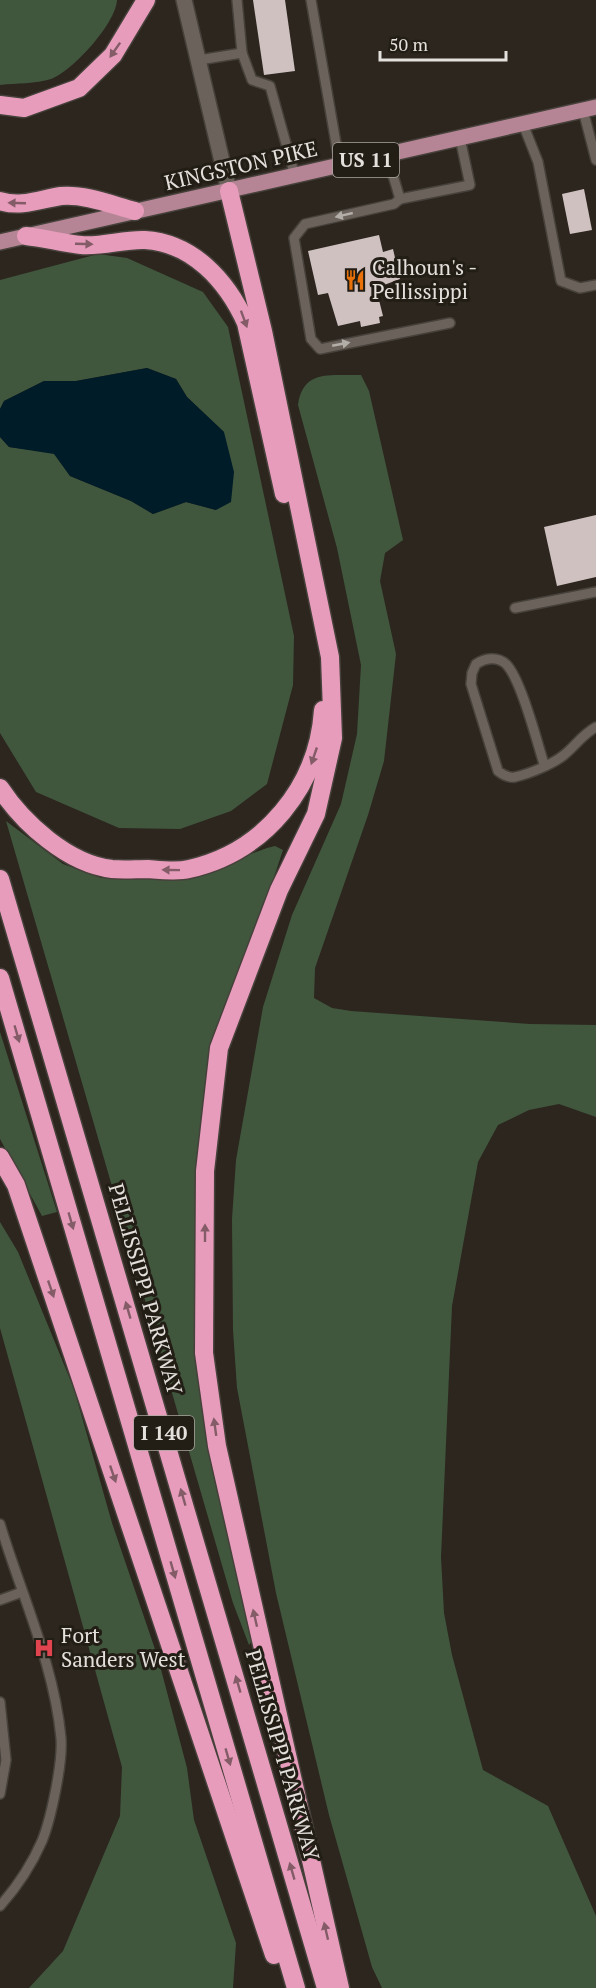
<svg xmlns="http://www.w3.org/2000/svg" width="596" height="1988" viewBox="0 0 596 1988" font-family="'PT Serif',serif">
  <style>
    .green { fill: #40573d }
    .water { fill: #001c28 }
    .building { fill: #cfc1c0 }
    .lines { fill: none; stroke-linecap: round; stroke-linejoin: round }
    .service-casing { stroke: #47413b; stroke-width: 12 }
    .tertiary-casing { stroke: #47413b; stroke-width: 18 }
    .primary-casing { stroke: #47413b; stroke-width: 18 }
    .motorway-casing { stroke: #47413b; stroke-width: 21 }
    .service { stroke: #6b635b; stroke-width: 9 }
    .tertiary { stroke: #6b635b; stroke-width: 15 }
    .primary { stroke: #b58595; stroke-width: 15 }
    .motorway { stroke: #e79cbb; stroke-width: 18 }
    .oneway { fill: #845c68 }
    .oneway2 { fill: #b4aea8 }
    .labels { text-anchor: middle; stroke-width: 6; stroke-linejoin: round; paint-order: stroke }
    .shield { fill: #221d15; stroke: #aaa6a0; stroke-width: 1.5 }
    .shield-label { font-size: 20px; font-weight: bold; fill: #e4e0db }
    .street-label { font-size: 21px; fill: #e4e0db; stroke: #221d15 }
    .poi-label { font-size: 21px; fill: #e4e0db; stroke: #221d15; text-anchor: start }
  </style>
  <rect width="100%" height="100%" fill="#2c261f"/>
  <!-- green -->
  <g class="green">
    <path d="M0,0h117c-1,23 -44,71 -66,79 -15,5 -35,4 -51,6z"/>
    <polygon points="98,254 127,258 203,292 228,327 294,636 293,685 267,784 231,811 180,829 119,828 36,792 0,733 0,437 9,447 54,453 70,476 131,501 153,514 186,502 216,510 224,432 187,397 176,379 147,368 76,381 44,381 4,401 0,409 0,280"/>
    <path d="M361,375l8,16 34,149 -18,13 -5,28 16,73 -12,107 -16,54 -53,153 -1,30 18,10 19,3 179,13 66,1v92l-37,-13 -30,6 -31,15 -20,37 -26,144 -11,251 3,56 8,42 31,115 65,36 48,110v72h-214l-10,-21 -43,-152 -53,-222 -39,-205 -4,-58 -1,-111 4,-59 27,-153 29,-92 49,-111 16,-70 4,-69 -24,-117 -39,-143c5,-37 34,-29 63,-30z"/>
    <polygon points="6,821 63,864 101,878 184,879 267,848 275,846 283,850 213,1060 198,1316 254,1638 249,1645 233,1603"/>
    <polygon points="0,1032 57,1212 42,1216 0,1139"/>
    <polygon points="0,1222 18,1252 74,1389 112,1523 158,1658 187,1768 194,1820 236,1943 233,1988 29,1988 63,1951 120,1816 122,1767 0,1328"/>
  </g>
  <!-- water -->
  <polygon class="water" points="147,368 176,379 187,397 224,432 234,472 231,502 216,510 186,502 153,514 131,501 70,476 54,454 9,447 0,437 0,409 4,401 44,381 76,381"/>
  <!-- building -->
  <g class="building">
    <polygon points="253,0 285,0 295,71 264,75"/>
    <polygon points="584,189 592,230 570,234 562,194"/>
    <polygon points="379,235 383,252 393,249 400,279 376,288 383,316 379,317 380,323 361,327 360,321 338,326 328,293 318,295 308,251"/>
    <polygon points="596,515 596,577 557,586 544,527"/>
  </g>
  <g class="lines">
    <!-- service casing -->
    <g class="service-casing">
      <g id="service">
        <polyline points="311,0 340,166"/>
        <polyline points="242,53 252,80 270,86 295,176"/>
        <polyline points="199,60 242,53 237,0"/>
        <polyline points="583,110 596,160"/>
        <polyline points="523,124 538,162 561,281 580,288 596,285"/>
        <polyline points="387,155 400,199 470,185 460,138"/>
        <polyline points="400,199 394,204 305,224 294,238 311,339 320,349 450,323"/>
        <polyline points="515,608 596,592"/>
        <path d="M544,764c-7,-22 -23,-85 -38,-100 -9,-8 -21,-6 -30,0l-4,9 -1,11 27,87c5,4 11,7 17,6 14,-3 38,-13 49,-22 12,-10 18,-20 32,-28"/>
        <path d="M0,1524c21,70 54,140 61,214 2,24 -10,81 -19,103 -10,23 -26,47 -42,65"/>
        <polyline points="0,1600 22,1592"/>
        <polyline points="0,1702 6,1760 0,1794"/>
      </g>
    </g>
    <!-- tertiary casing -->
    <g class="tertiary-casing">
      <polyline id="tertiary" points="184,0 229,191"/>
    </g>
    <!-- primary casing -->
    <g class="primary-casing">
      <polyline id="primary" points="0,242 596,107"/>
    </g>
    <!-- motorway casing -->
    <g class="motorway-casing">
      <g id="motorway">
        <polyline points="0,105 24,108 79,88 113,55 146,0"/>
        <polyline points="229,191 263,331 330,657 333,738 316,814 279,890 219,1048 205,1171 204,1353 217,1446 340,1988"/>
        <path d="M0,201c21,7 41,-2 61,-5 25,-2 51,9 74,15"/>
        <path d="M26,236c18,2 37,7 55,9 21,2 43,-6 64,-5 48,3 82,41 101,83l38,171"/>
        <path d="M0,788c23,35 68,76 112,81 12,1 24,0 36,0 13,1 29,3 41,0 76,-17 129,-83 134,-159"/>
        <polyline points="0,879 326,1988"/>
        <polyline points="0,978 296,1988"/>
        <polyline points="0,1157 16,1185 274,1955"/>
      </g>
    </g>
    <!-- service -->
    <use href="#service" class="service"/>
    <!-- tertiary -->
    <use href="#tertiary" class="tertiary"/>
    <!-- primary -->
    <use href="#primary" class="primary"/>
    <!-- motorway -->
    <use href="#motorway" class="motorway"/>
  </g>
  <!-- one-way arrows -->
  <defs><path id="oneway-solid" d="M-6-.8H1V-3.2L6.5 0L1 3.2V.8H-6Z" transform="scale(1.5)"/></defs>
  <g class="oneway">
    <use href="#oneway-solid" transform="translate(115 50) rotate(125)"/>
    <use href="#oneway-solid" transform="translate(17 203) rotate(-178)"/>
    <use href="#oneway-solid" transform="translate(84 244) rotate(2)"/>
    <use href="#oneway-solid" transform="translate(244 319) rotate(70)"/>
    <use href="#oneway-solid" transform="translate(314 756) rotate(109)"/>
    <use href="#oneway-solid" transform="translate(171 870) rotate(-179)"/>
    <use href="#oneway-solid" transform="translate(17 1034) rotate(74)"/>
    <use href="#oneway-solid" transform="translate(71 1221) rotate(74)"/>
    <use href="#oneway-solid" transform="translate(205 1233) rotate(-90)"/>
    <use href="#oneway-solid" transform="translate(51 1289) rotate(71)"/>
    <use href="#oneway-solid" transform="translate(128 1310) rotate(-106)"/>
    <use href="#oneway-solid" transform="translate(215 1427) rotate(-98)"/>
    <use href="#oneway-solid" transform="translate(113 1474) rotate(71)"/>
    <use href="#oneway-solid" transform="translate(183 1497) rotate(-106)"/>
    <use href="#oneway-solid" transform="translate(173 1570) rotate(74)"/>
    <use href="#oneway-solid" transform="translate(255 1618) rotate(-103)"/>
    <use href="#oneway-solid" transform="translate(238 1684) rotate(-106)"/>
    <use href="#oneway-solid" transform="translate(228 1757) rotate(74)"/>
    <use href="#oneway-solid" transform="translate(292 1871) rotate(-106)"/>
    <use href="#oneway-solid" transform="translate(326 1931) rotate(-103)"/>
  </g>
  <g class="oneway2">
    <use href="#oneway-solid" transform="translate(344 215) rotate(167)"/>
    <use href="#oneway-solid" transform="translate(341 344) rotate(-11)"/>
  </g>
  <!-- icons -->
  <defs>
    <g id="restaurant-bare" transform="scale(1.62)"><path d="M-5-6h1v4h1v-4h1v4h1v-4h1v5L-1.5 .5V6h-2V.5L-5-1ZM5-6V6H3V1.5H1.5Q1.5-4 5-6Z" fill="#e8710a" stroke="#221d15" stroke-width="2.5" paint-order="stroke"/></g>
    <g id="hospital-bare" transform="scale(1.62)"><path d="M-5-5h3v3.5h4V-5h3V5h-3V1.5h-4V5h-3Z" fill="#e0444e" stroke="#221d15" stroke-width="2.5" paint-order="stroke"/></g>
  </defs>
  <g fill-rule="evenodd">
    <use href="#restaurant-bare" x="355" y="280"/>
    <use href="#hospital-bare" x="44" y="1648"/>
  </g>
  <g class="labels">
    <!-- shield labels -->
    <g class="shield">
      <rect x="333" y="143" width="66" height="34" rx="4.5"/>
      <rect x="134" y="1416" width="60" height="34" rx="4.5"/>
    </g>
    <g class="shield-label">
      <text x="366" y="167">US 11</text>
      <text x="164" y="1440">I 140</text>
    </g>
    <!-- street labels -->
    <g class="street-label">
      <text transform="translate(241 166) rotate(-13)" y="7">KINGSTON PIKE</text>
      <text transform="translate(145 1289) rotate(74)" y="7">PELLISSIPPI PARKWAY</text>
      <text transform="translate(282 1755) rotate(74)" y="7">PELLISSIPPI PARKWAY</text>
    </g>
    <!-- poi labels -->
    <g class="poi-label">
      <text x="372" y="275">Calhoun's -<tspan x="372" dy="24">Pellissippi</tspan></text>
      <text x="61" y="1643">Fort<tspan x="61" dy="24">Sanders West</tspan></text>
    </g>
  </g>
  <!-- scale -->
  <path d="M380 51v9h126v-9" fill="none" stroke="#e4e0db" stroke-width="3"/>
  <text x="389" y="51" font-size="18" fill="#e4e0db" stroke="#221d15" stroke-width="4.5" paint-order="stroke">50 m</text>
</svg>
